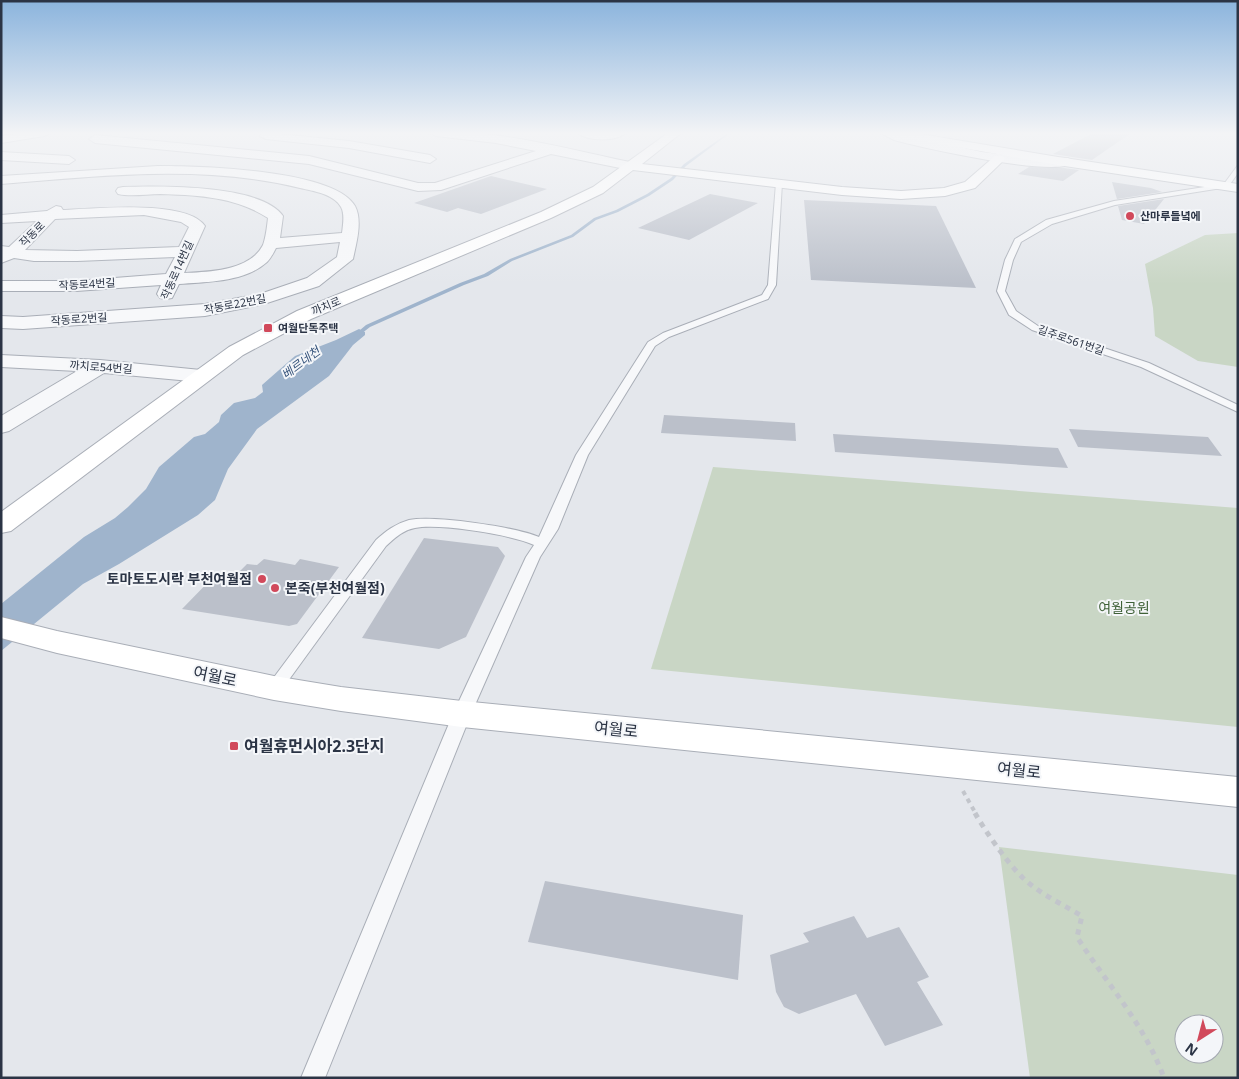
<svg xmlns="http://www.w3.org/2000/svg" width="1239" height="1079" viewBox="0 0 1239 1079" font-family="'Noto Sans','Noto Sans KR',sans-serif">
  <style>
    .green { fill: #c9d6c5; fill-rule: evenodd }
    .water { fill: #9fb4cc }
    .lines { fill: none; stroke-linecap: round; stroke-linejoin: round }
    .stream { fill: #9fb4cc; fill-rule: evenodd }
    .building { fill: #bbc0ca }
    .lane-casing { stroke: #a9aeb7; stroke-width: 2 }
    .street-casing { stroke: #a9aeb7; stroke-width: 2 }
    .secondary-casing { stroke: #a9aeb7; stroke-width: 2 }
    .path-far1 { stroke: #c2c5cb; stroke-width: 4; stroke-dasharray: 4.5 4.5; stroke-linecap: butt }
    .path { stroke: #c2c5cb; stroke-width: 5; stroke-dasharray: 5.5 5.5; stroke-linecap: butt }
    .lane { fill: #f7f8fa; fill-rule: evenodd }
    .street { fill: #f7f8fa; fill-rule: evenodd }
    .secondary { fill: #fff; fill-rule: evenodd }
    .poi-dot { fill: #d1495b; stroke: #f4f6f9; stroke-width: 2 }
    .labels { text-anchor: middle; stroke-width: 4; stroke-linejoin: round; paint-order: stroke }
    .far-poi-label { font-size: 11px; font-weight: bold; fill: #2b3445; stroke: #f4f6f9; text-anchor: start }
    .far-street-label { font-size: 11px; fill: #2b3445; stroke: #f4f6f9 }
    .far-water-label { font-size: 12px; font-style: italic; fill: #34527a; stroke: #f4f6f9 }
    .poi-label { font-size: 14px; font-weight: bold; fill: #2b3445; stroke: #f4f6f9; text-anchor: end }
    .park-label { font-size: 14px; fill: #3f6138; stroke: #f4f6f9 }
    .near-street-label { font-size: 16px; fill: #2b3445; stroke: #f4f6f9 }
    .near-poi-label { font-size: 16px; font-weight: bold; fill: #2b3445; stroke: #f4f6f9; text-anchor: start }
  </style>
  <rect width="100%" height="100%" fill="#e4e7ec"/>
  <!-- green -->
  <g class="green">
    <polygon points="1238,233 1238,367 1198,361 1155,336 1153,308 1145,264 1205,235"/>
    <polygon points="713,467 1238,508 1238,727 651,669"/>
    <path d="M999,847l239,28v203h-208zM1184,1024h30v30h-30z"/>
  </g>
  <!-- water -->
  <polygon class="water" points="359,329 365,332 365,335 353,345 329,376 257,429 228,469 215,500 198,515 119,564 83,584 1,651 1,604 84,537 115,518 128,507 146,489 159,467 194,437 205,434 219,422 221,415 234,403 255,398 263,392 262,385 295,356 336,340"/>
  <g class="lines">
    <!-- stream -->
    <polygon class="stream" points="728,133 730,133 686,166 673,180 649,196 618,212 596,220 573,237 512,261 488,276 464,285 370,327 357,337 353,336 366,325 460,283 484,274 510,259 571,235 594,218 616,210 647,194 671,178 684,164"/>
  </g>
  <!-- building -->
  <g class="building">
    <polygon points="1093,133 1131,133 1092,160 1053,154"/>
    <polygon points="1029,167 1064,168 1079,170 1063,181 1018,174"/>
    <polygon points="491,176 547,189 481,214 458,208 447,212 414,203"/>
    <polygon points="1112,182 1151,188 1162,192 1117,199"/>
    <polygon points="710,194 758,203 689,240 638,228"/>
    <polygon points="1164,199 1144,224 1122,220 1118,206"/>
    <polygon points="804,200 936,206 976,288 811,280"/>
    <polygon points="664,415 795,423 796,441 661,433"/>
    <polygon points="1069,429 1208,437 1222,456 1078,447"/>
    <polygon points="833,434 1058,448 1068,468 835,452"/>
    <polygon points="424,538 498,547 505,556 466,637 439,649 362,638"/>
    <polygon points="264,559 295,565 300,559 339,567 297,624 289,626 182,609 218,572 236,575 247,564 257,565"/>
    <polygon points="545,881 743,915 738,980 528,942"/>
    <polygon points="854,916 867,938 899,927 929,977 917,982 943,1025 885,1046 856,994 799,1014 784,1007 776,992 770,955 809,942 803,933"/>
  </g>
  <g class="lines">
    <!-- lane casing -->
    <g class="lane-casing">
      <g id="lane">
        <polygon points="1238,165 1238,173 1228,187 1115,205 1052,224 1021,242 1013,260 1005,291 1016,311 1038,326 1149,363 1238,405 1238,412 1141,367 1032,330 1009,315 997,291 1005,260 1015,239 1046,220 1114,201 1224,184"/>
        <path d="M779,181l3,2 -6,102 -8,14 -99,38 -14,9 -67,109 -30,74 -18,28 -69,157 -146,364h-24l152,-364 73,-157 8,-12c-22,-10 -95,-22 -119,-17 -12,2 -20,10 -29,18l-106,146 -6,2 -6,-2 -2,-4 110,-148c10,-9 19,-16 33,-20 25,-5 107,7 130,17l37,-82 72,-113 15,-9 99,-38 6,-10 8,-102z"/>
      </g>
    </g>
    <!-- street casing -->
    <g class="street-casing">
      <g id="street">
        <polygon points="269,133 349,141 430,155 436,159 430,163 349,148 266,139 260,136 262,134"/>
        <path d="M430,133c65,-5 136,16 200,29l6,4 -6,4 -79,-16 -110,36 -23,1 -109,-27 -214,-21 -6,-4 6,-4 214,21 109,27h17l101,-32 -40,-8 -60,-7z"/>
        <path d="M578,133h47c-9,9 -38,8 -47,0z"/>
        <path d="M881,133h15l86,19 43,5 43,1 6,4c-14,17 -155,-15 -180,-22z"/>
        <polygon points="1,152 69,156 75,160 69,164 1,160"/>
        <path d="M158,166c40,0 176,3 197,40 8,15 1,38 -2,53l-34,27 -55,18 -59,12 -182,13 -22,-1v-12l22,1 182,-13 55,-10 47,-16 30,-21 3,-15 -64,6c-2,4 -5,10 -9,14 -22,20 -59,20 -88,22l-7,14 -6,1 -6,-1 -3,-4 4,-9 -85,6h-75v-10h75l90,-7 9,-17 -98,4h-43l-20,-3 -13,5v-17l8,1 28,-26 -36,2v-8l46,-4 9,-5 5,1 2,3c31,-1 123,-11 142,16l-21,47c24,-1 66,-2 79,-28 3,-8 4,-19 5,-27 -32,-21 -70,-23 -108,-24 -13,0 -29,3 -42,0l-2,-3 2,-3 5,-1c36,-1 138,-3 160,29l-3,22 62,-5c1,-8 3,-19 -1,-26 -7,-13 -28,-16 -41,-19 -98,-24 -199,-12 -299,-4v-8zM144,215l37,7 8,5 -10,20 -102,4 -52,-1 30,-31z"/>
        <polygon points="1,355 100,360 201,370 208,372 212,376 208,380 201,382 104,373 9,431 1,433 1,416 77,371 1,367"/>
      </g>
    </g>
    <!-- secondary casing -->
    <g class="secondary-casing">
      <g id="secondary">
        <polygon points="24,133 50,133 44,136 1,143 1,136"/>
        <polygon points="668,133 681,133 642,164 842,187 901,191 944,188 965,182 995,156 1003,156 1005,159 975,188 945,196 901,199 842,195 633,170 603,193 551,218 311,319 243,355 11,531 1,533 1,512 229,347 297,311 541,212 593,187"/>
        <polygon points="890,133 914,133 1058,157 1238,184 1238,192 1058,165 896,136"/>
        <polygon points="1,617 57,631 274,676 341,687 462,701 1238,777 1238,807 462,727 341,711 274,700 57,653 1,638"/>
      </g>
    </g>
    <!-- path-far1 -->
    <polyline class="path-far1" points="963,791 976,814"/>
    <!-- path -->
    <path class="path" d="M975,813c10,18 34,52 48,65 17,16 39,26 59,38l-5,21c30,47 68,88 87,141"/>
    <!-- lane -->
    <use href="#lane" class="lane"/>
    <!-- street -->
    <use href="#street" class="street"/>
    <!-- secondary -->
    <use href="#secondary" class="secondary"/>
  </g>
  <!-- sky -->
  <linearGradient id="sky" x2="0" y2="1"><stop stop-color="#8bb4dd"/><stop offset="0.47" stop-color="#f3f4f6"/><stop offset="1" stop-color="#f3f4f6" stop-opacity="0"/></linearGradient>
  <rect width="1239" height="284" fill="url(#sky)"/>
  <!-- markers -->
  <g class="poi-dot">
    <circle cx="1130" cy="216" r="5"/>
    <rect x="263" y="323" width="10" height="10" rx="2.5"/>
    <circle cx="262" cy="579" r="5"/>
    <circle cx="275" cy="588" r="5"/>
    <rect x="229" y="741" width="10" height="10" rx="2.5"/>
  </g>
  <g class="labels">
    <!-- far-poi labels -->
    <g class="far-poi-label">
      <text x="1140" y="220">산마루들녘에</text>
      <text x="278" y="332">여월단독주택</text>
    </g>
    <!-- far-street labels -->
    <g class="far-street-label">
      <text transform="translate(32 234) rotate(-45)" y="4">작동로</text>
      <text transform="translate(177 270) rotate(-66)" y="4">작동로14번길</text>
      <text transform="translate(87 284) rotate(-3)" y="4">작동로4번길</text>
      <text transform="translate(235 304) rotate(-11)" y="4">작동로22번길</text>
      <text transform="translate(326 306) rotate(-23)" y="4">까치로</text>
      <text transform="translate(79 319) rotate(-4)" y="4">작동로2번길</text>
      <text transform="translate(1071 340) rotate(19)" y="4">길주로561번길</text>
      <text transform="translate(101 367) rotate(4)" y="4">까치로54번길</text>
    </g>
    <!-- far-water labels -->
    <g class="far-water-label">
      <text transform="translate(301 363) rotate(-37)" y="4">베르네천</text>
    </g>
    <!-- poi labels -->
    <g class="poi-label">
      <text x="252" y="584">토마토도시락 부천여월점</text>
      <text x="285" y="593" text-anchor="start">본죽(부천여월점)</text>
    </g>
    <!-- park labels -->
    <g class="park-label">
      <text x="1124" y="613">여월공원</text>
    </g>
    <!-- near-street labels -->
    <g class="near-street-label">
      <text transform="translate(215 676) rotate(12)" y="6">여월로</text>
      <text transform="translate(616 729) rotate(6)" y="6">여월로</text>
      <text transform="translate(1019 770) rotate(6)" y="6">여월로</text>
    </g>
    <!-- near-poi labels -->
    <g class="near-poi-label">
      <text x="244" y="752">여월휴먼시아2.3단지</text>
    </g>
  </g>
  <!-- border -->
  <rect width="1239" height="1079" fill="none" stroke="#2b3445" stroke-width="5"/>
  <!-- north arrow -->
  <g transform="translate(1199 1039) rotate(216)"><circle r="24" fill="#f4f6f9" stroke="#a4a8b1"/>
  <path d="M0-4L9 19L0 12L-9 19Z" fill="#d1495b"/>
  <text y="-8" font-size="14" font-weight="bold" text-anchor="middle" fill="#2b3445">N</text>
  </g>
</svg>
